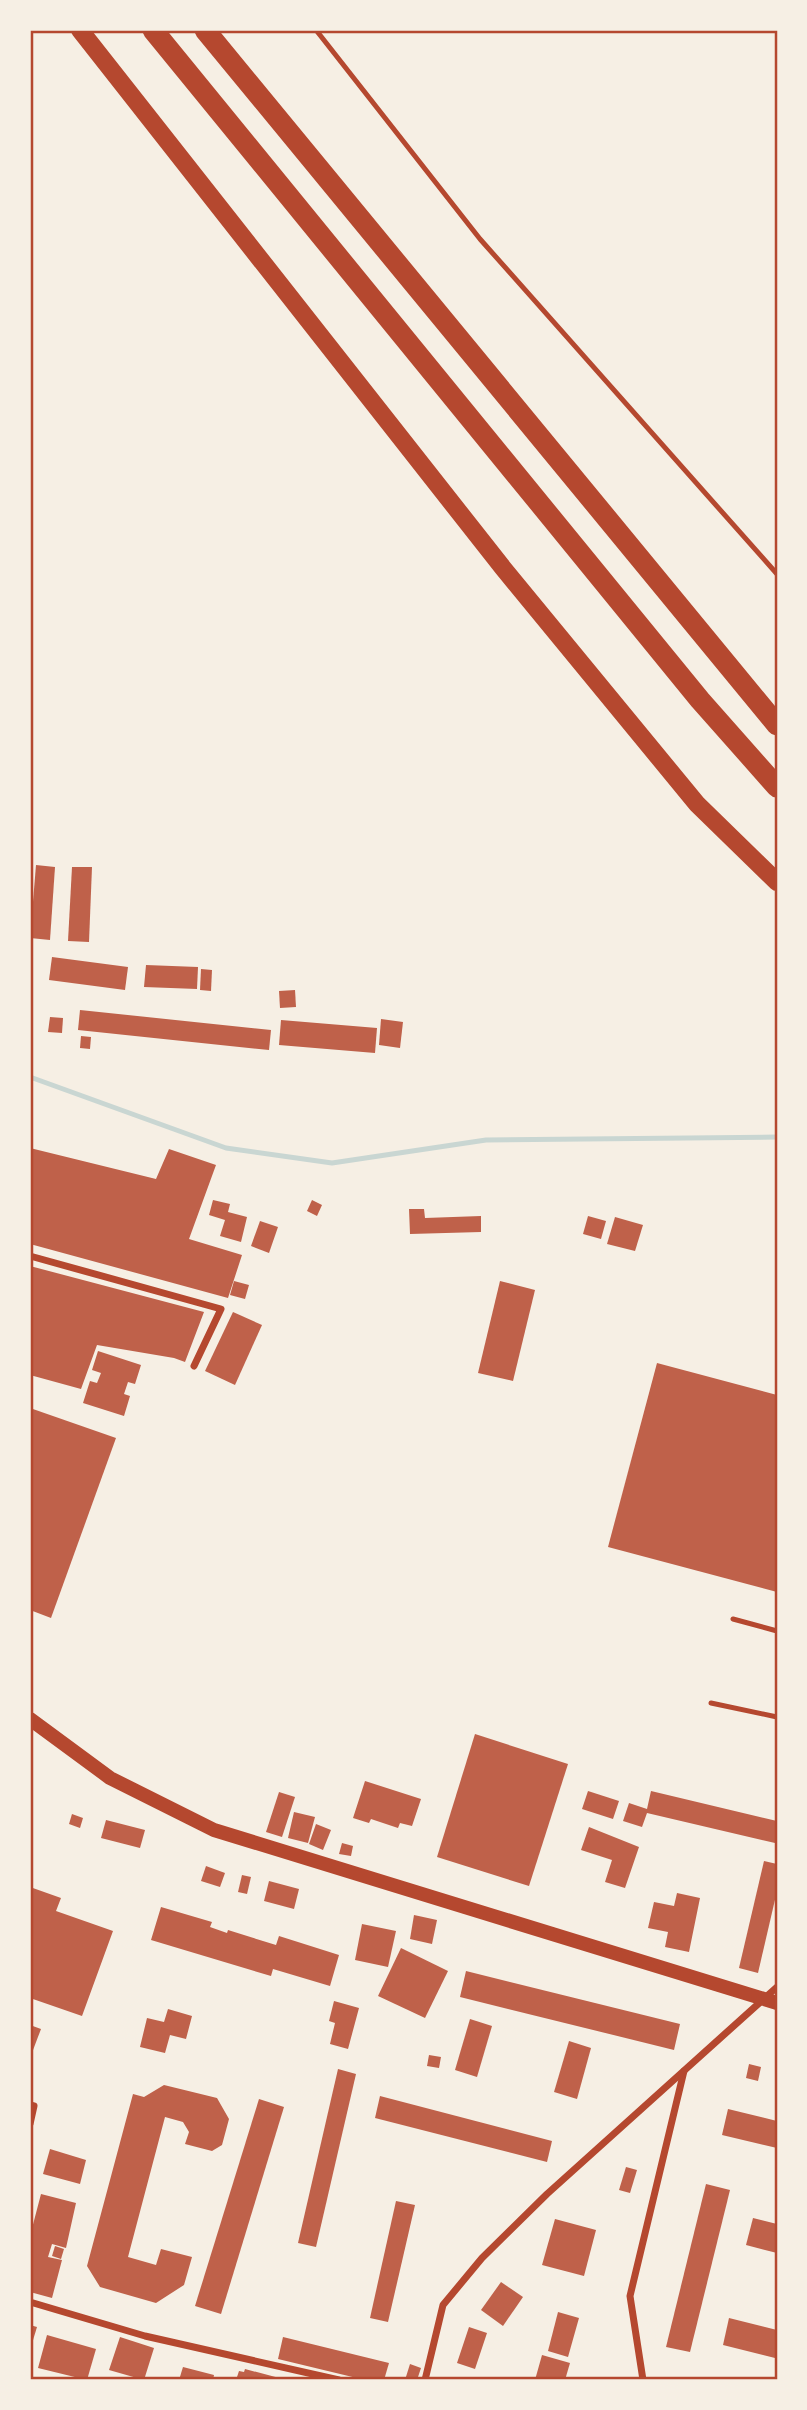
<svg xmlns="http://www.w3.org/2000/svg" width="807" height="2410" viewBox="0 0 807 2410" font-family="'Open Sans',sans-serif">
  <style>
    .lines { fill: none; stroke-linecap: round; stroke-linejoin: round }
    .stream { stroke: #c9d6d2; stroke-width: 5 }
    .building { fill: #bf614a }
    .service { stroke: #b5482f; stroke-width: 5 }
    .minor { stroke: #b5482f; stroke-width: 7 }
    .secondary { stroke: #b5482f; stroke-width: 14 }
    .primary { stroke: #b5482f; stroke-width: 18 }
    .motorway { stroke: #b5482f; stroke-width: 21 }
    .neatline { fill: none; stroke: #b5482f; stroke-width: 2.5 }
  </style>
  <rect width="100%" height="100%" fill="#f6efe4"/>
  <g class="lines">
    <!-- stream -->
    <polyline class="stream" points="30,1077 226,1148 332,1163 486,1140 777,1137"/>
  </g>
  <!-- building -->
  <g class="building">
    <polygon points="36,865 55,867 50,940 30,938"/>
    <polygon points="72,867 92,867 89,942 68,941"/>
    <polygon points="52,957 128,967 125,990 49,980"/>
    <polygon points="146,965 198,967 197,989 144,987"/>
    <polygon points="201,969 212,970 211,991 200,990"/>
    <polygon points="295,990 296,1007 280,1008 279,991"/>
    <polygon points="80,1010 271,1030 269,1050 78,1030"/>
    <polygon points="50,1017 63,1018 62,1033 48,1032"/>
    <polygon points="381,1019 403,1022 400,1048 379,1045"/>
    <polygon points="281,1020 377,1028 375,1053 279,1045"/>
    <polygon points="81,1036 91,1037 90,1049 80,1048"/>
    <polygon points="30,1148 156,1179 169,1149 216,1165 189,1239 242,1255 228,1298 30,1244"/>
    <polygon points="213,1200 230,1204 228,1212 247,1217 241,1242 220,1236 225,1220 209,1215"/>
    <polygon points="312,1200 322,1205 317,1216 307,1211"/>
    <polygon points="409,1209 424,1209 425,1218 481,1216 481,1232 410,1234"/>
    <polygon points="588,1216 606,1221 601,1239 583,1234"/>
    <polygon points="615,1217 643,1225 635,1251 607,1244"/>
    <polygon points="260,1221 278,1227 269,1253 251,1246"/>
    <polygon points="30,1266 204,1312 185,1362 174,1358 97,1345 81,1389 30,1375"/>
    <polygon points="234,1281 249,1285 245,1299 230,1295"/>
    <polygon points="500,1281 535,1290 513,1381 478,1373"/>
    <polygon points="233,1312 262,1325 235,1385 205,1371"/>
    <polygon points="98,1351 141,1365 135,1384 128,1382 124,1394 130,1396 124,1416 83,1403 90,1381 97,1383 101,1373 92,1370"/>
    <polygon points="657,1363 777,1395 777,1592 608,1547"/>
    <polygon points="30,1408 116,1438 51,1618 30,1610"/>
    <polygon points="475,1734 568,1764 529,1886 437,1857"/>
    <polygon points="365,1781 421,1799 412,1826 400,1823 398,1828 371,1819 369,1823 353,1818"/>
    <polygon points="588,1791 619,1801 613,1819 582,1809"/>
    <polygon points="651,1791 777,1821 775,1843 647,1813 642,1827 623,1821 629,1803 647,1809"/>
    <polygon points="279,1792 295,1797 282,1837 266,1832"/>
    <polygon points="294,1812 315,1817 308,1843 288,1838"/>
    <polygon points="72,1814 83,1818 80,1828 69,1824"/>
    <polygon points="106,1820 145,1830 140,1848 101,1838"/>
    <polygon points="316,1824 331,1830 323,1850 309,1844"/>
    <polygon points="589,1827 639,1847 625,1888 605,1882 612,1860 581,1850"/>
    <polygon points="342,1843 353,1846 351,1856 339,1854"/>
    <polygon points="764,1861 777,1864 777,1891 758,1973 739,1968"/>
    <polygon points="206,1866 225,1873 220,1887 201,1881"/>
    <polygon points="242,1875 251,1877 247,1894 238,1892"/>
    <polygon points="269,1881 299,1889 294,1909 264,1901"/>
    <polygon points="30,1887 61,1898 56,1911 113,1931 82,2016 30,1998"/>
    <polygon points="677,1893 700,1898 689,1952 665,1947 668,1932 648,1928 654,1902 674,1906"/>
    <polygon points="161,1907 212,1922 210,1927 227,1933 228,1930 276,1945 279,1936 339,1955 330,1986 273,1969 271,1976 151,1940"/>
    <polygon points="414,1915 437,1920 432,1944 410,1939"/>
    <polygon points="362,1924 396,1931 388,1967 355,1960"/>
    <polygon points="401,1948 448,1971 425,2018 378,1996"/>
    <polygon points="466,1971 680,2024 674,2050 460,1997"/>
    <polygon points="334,2001 359,2008 348,2049 330,2044 335,2023 329,2021"/>
    <polygon points="168,2009 192,2016 186,2039 170,2035 165,2053 140,2047 147,2018 164,2022"/>
    <polygon points="470,2019 492,2026 477,2077 455,2070"/>
    <polygon points="30,2025 41,2029 30,2058"/>
    <polygon points="569,2041 591,2048 577,2099 554,2092"/>
    <polygon points="429,2055 441,2057 439,2068 427,2066"/>
    <polygon points="749,2064 761,2067 758,2081 746,2078"/>
    <polygon points="338,2069 356,2074 316,2247 298,2243"/>
    <polygon points="164,2085 217,2098 229,2119 222,2145 212,2151 185,2144 189,2132 183,2122 165,2117 128,2257 156,2265 161,2249 192,2257 184,2285 156,2303 100,2287 87,2266 133,2094 144,2097"/>
    <polygon points="380,2096 552,2141 547,2162 375,2118"/>
    <polygon points="259,2099 284,2107 221,2314 195,2306"/>
    <polygon points="728,2109 777,2121 777,2148 722,2135"/>
    <polygon points="50,2149 86,2160 80,2184 43,2174"/>
    <polygon points="626,2167 637,2170 630,2193 619,2190"/>
    <polygon points="706,2184 730,2190 690,2352 666,2347"/>
    <polygon points="41,2194 76,2203 66,2248 52,2244 48,2257 62,2260 52,2298 30,2292 30,2236"/>
    <polygon points="396,2201 415,2205 388,2322 370,2318"/>
    <polygon points="753,2218 777,2224 777,2253 746,2245"/>
    <polygon points="555,2219 596,2230 584,2276 542,2265"/>
    <polygon points="55,2246 64,2249 61,2259 52,2256"/>
    <polygon points="501,2282 523,2297 503,2326 481,2310"/>
    <polygon points="558,2312 579,2318 568,2357 548,2351"/>
    <polygon points="729,2318 777,2330 775,2358 723,2345"/>
    <polygon points="30,2325 37,2327 30,2350"/>
    <polygon points="469,2327 487,2333 475,2369 457,2363"/>
    <polygon points="47,2335 96,2349 87,2380 38,2368"/>
    <polygon points="120,2337 154,2348 144,2380 109,2370"/>
    <polygon points="283,2337 389,2363 384,2380 365,2380 278,2359"/>
    <polygon points="542,2355 570,2363 565,2380 535,2380"/>
    <polygon points="410,2364 421,2368 417,2380 405,2380"/>
    <polygon points="183,2367 214,2375 213,2380 179,2380"/>
    <polygon points="245,2369 283,2379 283,2380 236,2380 239,2371 244,2372"/>
  </g>
  <g class="lines">
    <!-- service -->
    <g class="service">
      <polyline points="316,30 480,239 777,574"/>
      <polyline points="733,1619 777,1631"/>
      <polyline points="711,1703 777,1717"/>
    </g>
    <!-- minor -->
    <g class="minor">
      <polyline points="30,1256 221,1309 194,1366"/>
      <polyline points="30,2105 34,2106 30,2124"/>
      <polyline points="30,2302 145,2336 339,2380"/>
      <polyline points="425,2380 443,2305 482,2258 547,2194 777,1987"/>
      <polyline points="643,2380 630,2296 684,2071"/>
    </g>
    <!-- secondary -->
    <polyline class="secondary" points="30,1719 110,1778 214,1830 777,2003"/>
    <!-- primary -->
    <polyline class="primary" points="80,30 503,568 697,804 777,882"/>
    <!-- motorway -->
    <g class="motorway">
      <polyline points="153,30 700,700 777,787"/>
      <polyline points="205,30 777,725"/>
    </g>
  </g>
  <!-- border -->
  <rect width="807" height="2410" fill="none" stroke="#f6efe4" stroke-width="63"/>
  <rect x="32" y="32" width="744" height="2346" class="neatline"/>
</svg>
